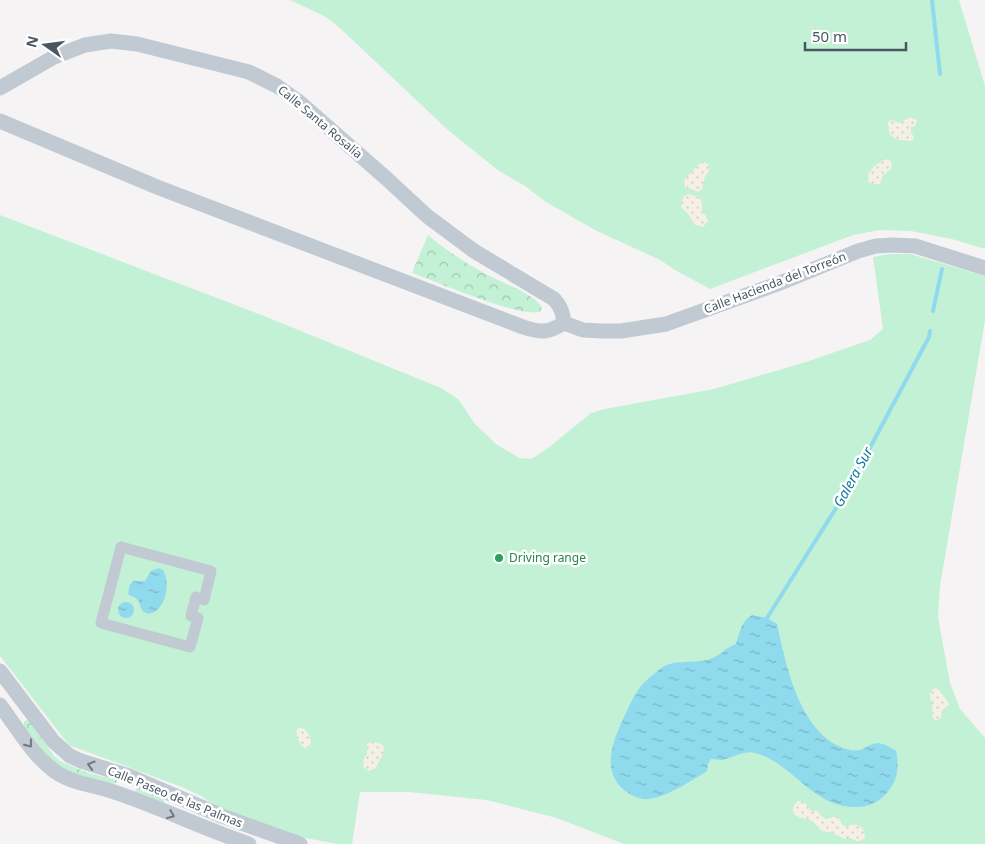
<svg xmlns="http://www.w3.org/2000/svg" width="985" height="844" viewBox="0 0 985 844" font-family="'Noto Sans',sans-serif">
  <style>
    .green { fill: #c3f1d5 }
    .sand { fill: url(#sand-dots) }
    .park { fill: url(#park-crowns) }
    .water { fill: url(#water-ripples) }
    .lines { fill: none; stroke-linecap: round; stroke-linejoin: round }
    .stream { stroke: #90daee; stroke-width: 4 }
    .pedestrian { stroke: #c1cad2; stroke-width: 11 }
    .minor { stroke: #c1cad2; stroke-width: 15 }
    .oneway { stroke: #6e7983 }
    .leisure-dot { fill: #2e9e5b; stroke: #fff; stroke-width: 2 }
    .labels { text-anchor: middle; stroke-width: 5; stroke-linejoin: round; paint-order: stroke }
    .street-label { font-size: 12px; fill: #4a5661; stroke: #fff }
    .leisure-label { font-size: 12px; fill: #27864d; stroke: #fff; text-anchor: start }
    .water-label { font-size: 14px; font-style: italic; fill: #0c7c9b; stroke: #fff }
  </style>
  <defs>
    <pattern id="sand-dots" width="8" height="8" patternUnits="userSpaceOnUse" patternTransform="scale(1.25)"><rect width="8" height="8" fill="#f5f0e5"/><path d="M2 2h.1M6 6h.1" fill="none" stroke="#d4d0c7" stroke-width="1.8" stroke-linecap="round"/></pattern>
    <pattern id="park-crowns" width="20" height="18" patternUnits="userSpaceOnUse" patternTransform="scale(1.25)"><rect width="20" height="18" fill="#c3f1d5"/><path d="M2 6a3 3 0 1 1 6 0M12 15a3 3 0 1 1 6 0" fill="none" stroke="#a0c6b0"/></pattern>
    <pattern id="water-ripples" width="26" height="14" patternUnits="userSpaceOnUse" patternTransform="scale(1.25)"><rect width="26" height="14" fill="#90daee"/><path d="M2 4q2-2 4 0t4 0M15 11q2-2 4 0t4 0" fill="none" stroke="#78b4c4"/></pattern>
  </defs>
  <rect width="100%" height="100%" fill="#f5f3f3"/>
  <!-- green -->
  <g class="green">
    <polygon points="290,0 959,0 985,86 985,249 952,239 911,231 880,230 853,235 710,289 675,270 660,260 595,230 546,202 525,186 499,171 448,130 342,30 326,17"/>
    <polygon points="0,215 264,316 441,388 458,399 475,424 496,444 519,458 531,459 547,449 591,413 605,409 714,389 806,362 870,340 883,329 873,257 889,254 910,254 985,276 985,320 940,586 938,617 950,683 960,709 985,738 985,844 624,844 557,818 487,800 409,792 360,792 352,844 337,844 301,837 220,809 201,796 182,787 69,745 0,656"/>
  </g>
  <!-- sand -->
  <g class="sand">
    <path d="M909,117l8,3 -2,6 -4,1v4l3,7 -3,3c-14,-1 -23,-1 -23,-19l3,-2 9,3z"/>
    <path d="M888,159l3,2 1,7 -9,7 -3,9c-23,3 -10,-21 8,-25z"/>
    <path d="M704,162l4,2 1,7 -4,5 -3,14 -5,2 -5,-3h-6l-2,-5 1,-6c8,-5 10,-13 19,-16z"/>
    <polygon points="688,194 699,197 702,202 702,212 708,217 708,221 703,227 693,224 690,216 681,207 683,197"/>
    <path d="M935,688l3,1c4,6 9,9 11,16l-6,4 -2,8 -5,4c-6,-6 -3,-9 -4,-16 0,-6 -3,-7 -2,-13z"/>
    <path d="M299,727c8,2 10,7 12,15l-4,7 -3,-1c-6,-6 -8,-11 -7,-19z"/>
    <path d="M370,742c25,1 10,14 6,26l-7,3 -6,-4v-7l4,-6v-10z"/>
    <path d="M798,801l7,2 6,8h6c13,14 6,5 21,6l5,8 3,2c8,-4 12,-3 18,3l1,8c-6,5 -9,3 -15,0l-6,1 -11,-6 -11,-2c-4,-3 -7,-9 -12,-11 -3,-2 -8,-1 -12,-3 -8,-3 -5,-12 0,-16z"/>
  </g>
  <!-- park -->
  <g class="park">
    <path d="M428,235c18,15 37,28 58,39 18,10 43,17 56,33l-2,5c-24,5 -102,-30 -128,-39z"/>
    <polygon points="26,720 29,721 54,756 62,762 88,773 117,780 117,782 110,785 56,768 24,726 24,722"/>
    <polygon points="137,786 164,798 164,803 138,793 135,791"/>
  </g>
  <!-- water -->
  <g class="water">
    <path d="M159,568l4,2c7,12 4,31 -6,40 -3,2 -7,5 -11,3 -6,-2 -5,-8 -8,-13 -2,-3 -7,-3 -10,-6l2,-10 4,-3h11l6,-10z"/>
    <circle cx="126" cy="610" r="8"/>
    <path d="M752,615l15,3 10,6c9,42 24,115 73,126 19,4 20,-18 46,1 4,18 1,32 -12,45 -7,7 -17,11 -27,11 -45,1 -62,-43 -102,-54 -11,-3 -22,5 -33,7 -4,0 -7,-1 -11,-1l-3,5 -1,7c-16,10 -40,26 -59,28 -8,1 -18,-4 -24,-9 -25,-21 -9,-54 2,-77 4,-8 7,-17 13,-24 5,-8 15,-15 22,-21 13,-9 35,-4 49,-9 10,-3 16,-12 26,-15 4,-12 5,-23 16,-29z"/>
  </g>
  <g class="lines">
    <!-- stream -->
    <g class="stream">
      <polyline points="932,0 940,74"/>
      <polyline points="933,311 942,269"/>
      <polyline points="767,618 848,489 929,337 930,331"/>
    </g>
    <!-- pedestrian -->
    <polygon class="pedestrian" points="121,547 211,571 204,600 196,597 191,616 198,618 190,647 101,623"/>
    <!-- minor -->
    <g class="minor">
      <path d="M0,88l54,-31 31,-12 26,-4 26,3 112,28 28,14 21,15 89,78 40,37 47,35 80,48c7,8 9,14 10,24"/>
      <path d="M0,121l157,66 366,140c18,6 25,6 41,-4"/>
      <polyline points="564,323 583,330 602,331 621,331 666,324 780,283 858,251 876,246 893,245 915,246 985,268"/>
      <polyline points="0,671 53,741 70,756 81,761 129,776 222,816 300,844"/>
      <path d="M0,705c16,21 31,48 53,65 18,14 43,15 64,23 45,15 87,36 132,51"/>
    </g>
  </g>
  <!-- one-way arrows -->
  <defs><path id="oneway-chevron" d="M-2-3.5L2.5 0L-2 3.5" fill="none" stroke-width="1.6" stroke-linecap="round" stroke-linejoin="round" transform="scale(1.25)"/></defs>
  <g class="oneway">
    <use href="#oneway-chevron" transform="translate(29 744) rotate(52)"/>
    <use href="#oneway-chevron" transform="translate(91 765) rotate(-163)"/>
    <use href="#oneway-chevron" transform="translate(171 815) rotate(22)"/>
  </g>
  <!-- markers -->
  <circle class="leisure-dot" cx="499" cy="558" r="5"/>
  <g class="labels">
    <!-- street labels -->
    <g class="street-label">
      <text transform="translate(320 122) rotate(40)" y="4">Calle Santa Rosalía</text>
      <text transform="translate(775 283) rotate(-21)" y="4">Calle Hacienda del Torreón</text>
      <text transform="translate(175 797) rotate(22)" y="4">Calle Paseo de las Palmas</text>
    </g>
    <!-- leisure labels -->
    <g class="leisure-label">
      <text x="509" y="562">Driving range</text>
    </g>
    <!-- water labels -->
    <g class="water-label">
      <text transform="translate(853 477) rotate(-61)" y="5">Galera Sur</text>
    </g>
  </g>
  <!-- north arrow -->
  <g transform="translate(45 45) rotate(284)" stroke="#ffffff" stroke-width="4" paint-order="stroke">
  <path d="M0-4L9 19L0 12L-9 19Z" fill="#4a5661"/>
  <text y="-8" font-size="14" font-weight="bold" text-anchor="middle" fill="#4a5661">N</text>
  </g>
  <!-- scale -->
  <path d="M805 42v8h101v-8" fill="none" stroke="#4a5661" stroke-width="2.5"/>
  <text x="812" y="42" font-size="15" fill="#4a5661" stroke="#ffffff" stroke-width="4" paint-order="stroke">50 m</text>
</svg>
